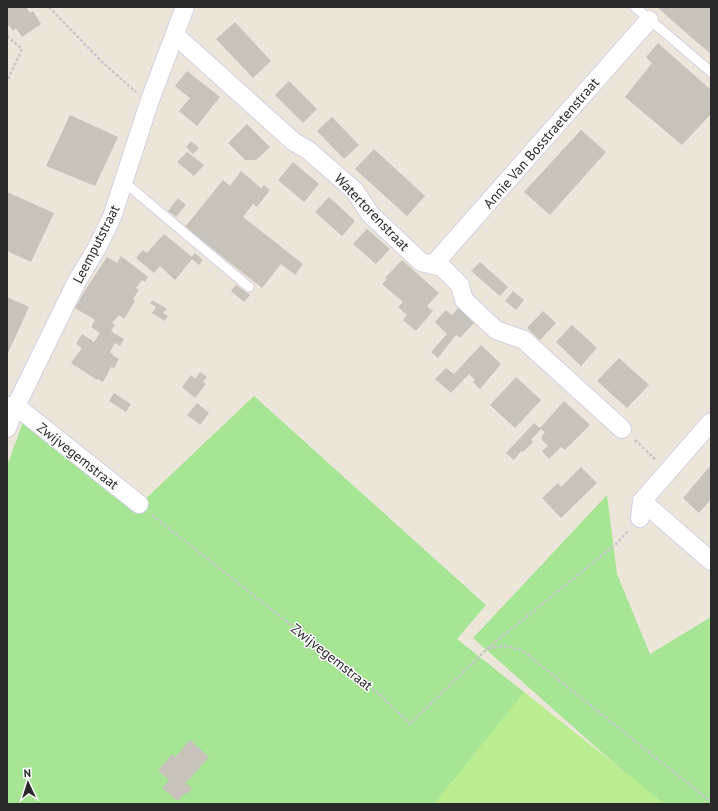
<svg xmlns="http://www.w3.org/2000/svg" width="718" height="811" viewBox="0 0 718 811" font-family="'PT Sans',sans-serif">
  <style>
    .green { fill: #a6e594 }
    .pitch { fill: #baed8f }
    .building { fill: #c7c3ba }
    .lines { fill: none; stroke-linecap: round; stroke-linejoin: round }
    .lane-casing { stroke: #cfd1e3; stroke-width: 11 }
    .street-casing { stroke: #cfd1e3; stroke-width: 20 }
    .path { stroke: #c7c7c7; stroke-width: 2.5; stroke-dasharray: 3 2; stroke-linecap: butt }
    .lane { stroke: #fff; stroke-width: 9 }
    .street { stroke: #fff; stroke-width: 18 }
    .labels { text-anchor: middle; stroke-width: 3; stroke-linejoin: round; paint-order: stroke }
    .street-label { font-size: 14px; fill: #292929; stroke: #fff }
  </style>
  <rect width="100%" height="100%" fill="#ece6da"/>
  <!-- green -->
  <g class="green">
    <polygon points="254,396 486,605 457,639 524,692 640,804 7,804 7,466 27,411 139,505"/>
    <polygon points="607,495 617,574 650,654 711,617 711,804 660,804 473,638"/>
  </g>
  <!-- pitch -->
  <polygon class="pitch" points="524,692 665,804 434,804"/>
  <!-- building -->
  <g class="building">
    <polygon points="7,7 26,7 30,13 33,11 41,24 22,37 16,28 13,31 7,23"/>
    <polygon points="657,7 711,7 711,54 692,38"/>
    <polygon points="235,22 271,61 253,78 216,39"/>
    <polygon points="658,43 711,90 711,114 682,145 625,97 652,63 646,57"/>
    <polygon points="187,71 220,97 197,126 179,111 190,98 175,86"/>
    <polygon points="289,81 317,109 303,123 275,95"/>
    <polygon points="70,115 118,137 95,186 46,166"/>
    <polygon points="332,117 359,145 344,159 317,131"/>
    <polygon points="247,124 270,147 256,160 245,160 228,143"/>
    <polygon points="581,130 606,152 550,215 524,192"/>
    <polygon points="191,141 199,148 193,154 186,147"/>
    <polygon points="374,149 425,196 407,216 355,169"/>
    <polygon points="187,152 204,165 194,176 177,162"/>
    <polygon points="293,162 319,184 304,202 278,180"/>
    <polygon points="241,171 261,188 264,185 270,190 257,207 253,204 243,217 303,264 295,275 281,264 262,288 185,227 223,180 230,186"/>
    <polygon points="7,192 54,213 31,262 7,251"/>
    <polygon points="329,197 355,221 342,236 315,212"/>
    <polygon points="178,198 186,205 176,217 168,211"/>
    <polygon points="367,229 390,249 376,264 353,244"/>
    <polygon points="164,234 192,257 195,253 203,260 199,265 192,259 175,280 160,266 154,273 136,258 143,250 147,253"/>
    <polygon points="121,256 148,277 145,282 142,280 136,288 139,290 133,299 135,301 124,319 119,315 112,323 115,325 111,331 124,339 120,346 115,343 110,352 113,354 112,355 119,359 114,368 111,367 103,382 98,379 97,380 71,363 82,348 76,344 82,334 94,342 100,333 91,327 95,320 75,308 84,292 107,257 117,263"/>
    <polygon points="402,260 439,293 427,306 433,311 416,331 403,320 407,315 398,307 403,302 382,284 387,279 385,278"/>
    <polygon points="480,262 508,287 500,296 471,271"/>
    <polygon points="236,285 250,295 244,302 231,291"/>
    <polygon points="513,291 524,300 516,310 505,301"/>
    <polygon points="7,297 29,307 7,355"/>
    <polygon points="152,300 167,309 163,313 168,316 165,321 152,313 156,307 150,303"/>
    <polygon points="458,308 475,322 460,338 456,335 438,358 431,352 447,334 435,322 446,310 452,315"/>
    <polygon points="543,311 556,323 540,340 527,328"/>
    <polygon points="572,325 597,348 581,366 556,342"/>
    <polygon points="481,345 501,364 480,389 473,382 475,380 469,374 451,393 435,379 446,368 454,374"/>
    <polygon points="619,358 649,385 627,408 597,381"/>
    <polygon points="200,372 207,377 203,382 206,384 195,398 182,387 191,375 195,379"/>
    <polygon points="516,377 541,400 515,428 490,405"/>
    <polygon points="114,393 131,404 126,412 109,401"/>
    <polygon points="564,401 590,425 565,450 561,447 549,459 542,451 548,446 542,440 542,436 545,432 541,429 531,440 533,442 523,452 521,451 514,460 506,453 534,423 540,428"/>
    <polygon points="197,403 209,413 200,425 187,415"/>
    <polygon points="711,465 711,499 699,513 683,498"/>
    <polygon points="581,467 597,483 561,518 542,498 558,483 561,487"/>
    <polygon points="190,740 209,757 186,783 192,788 187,795 185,793 178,801 162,788 169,780 158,771 172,754 175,757"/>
  </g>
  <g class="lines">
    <!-- lane casing -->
    <g class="lane-casing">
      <g id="lane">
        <polyline points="635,7 711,72"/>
        <polyline points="124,182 249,287"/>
      </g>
    </g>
    <!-- street casing -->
    <g class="street-casing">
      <g id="street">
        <polyline points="175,35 294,142 308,150 355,191 370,214 421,262 442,267 460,285 464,300 496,330 524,340 622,429"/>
        <polyline points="433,265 649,20"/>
        <polyline points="7,406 16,406 139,504"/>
        <polyline points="7,428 16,406 77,281 97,248 112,217 150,100 185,7"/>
        <polyline points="642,501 711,561"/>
        <polyline points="640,518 642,501 711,422"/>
      </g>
    </g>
    <!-- path -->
    <g class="path">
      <polyline points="49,7 101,61 136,92"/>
      <polyline points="7,36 22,49 7,81"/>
      <polyline points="635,440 656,460"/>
      <polyline points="152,515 381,696 410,724 488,648 616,544 629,530"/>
      <polyline points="489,648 506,646 523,651 711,802"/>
    </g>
    <!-- lane -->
    <use href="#lane" class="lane"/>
    <!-- street -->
    <use href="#street" class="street"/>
  </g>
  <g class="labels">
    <!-- street labels -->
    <g class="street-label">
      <text transform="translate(541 143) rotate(-49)" y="5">Annie Van Bosstraetenstraat</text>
      <text transform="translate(372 212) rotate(46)" y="5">Watertorenstraat</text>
      <text transform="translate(96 244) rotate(-63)" y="5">Leemputstraat</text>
      <text transform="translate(78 456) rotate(38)" y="5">Zwijvegemstraat</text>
      <text transform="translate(332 657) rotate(38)" y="5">Zwijvegemstraat</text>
    </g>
  </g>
  <!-- border -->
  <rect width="718" height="811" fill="none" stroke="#292929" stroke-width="16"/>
  <!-- north arrow -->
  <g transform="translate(28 783) rotate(356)" stroke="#ffffff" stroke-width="3" paint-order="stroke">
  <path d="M0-3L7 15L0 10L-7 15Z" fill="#292929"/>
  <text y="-6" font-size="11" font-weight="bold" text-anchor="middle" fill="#292929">N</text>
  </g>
</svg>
